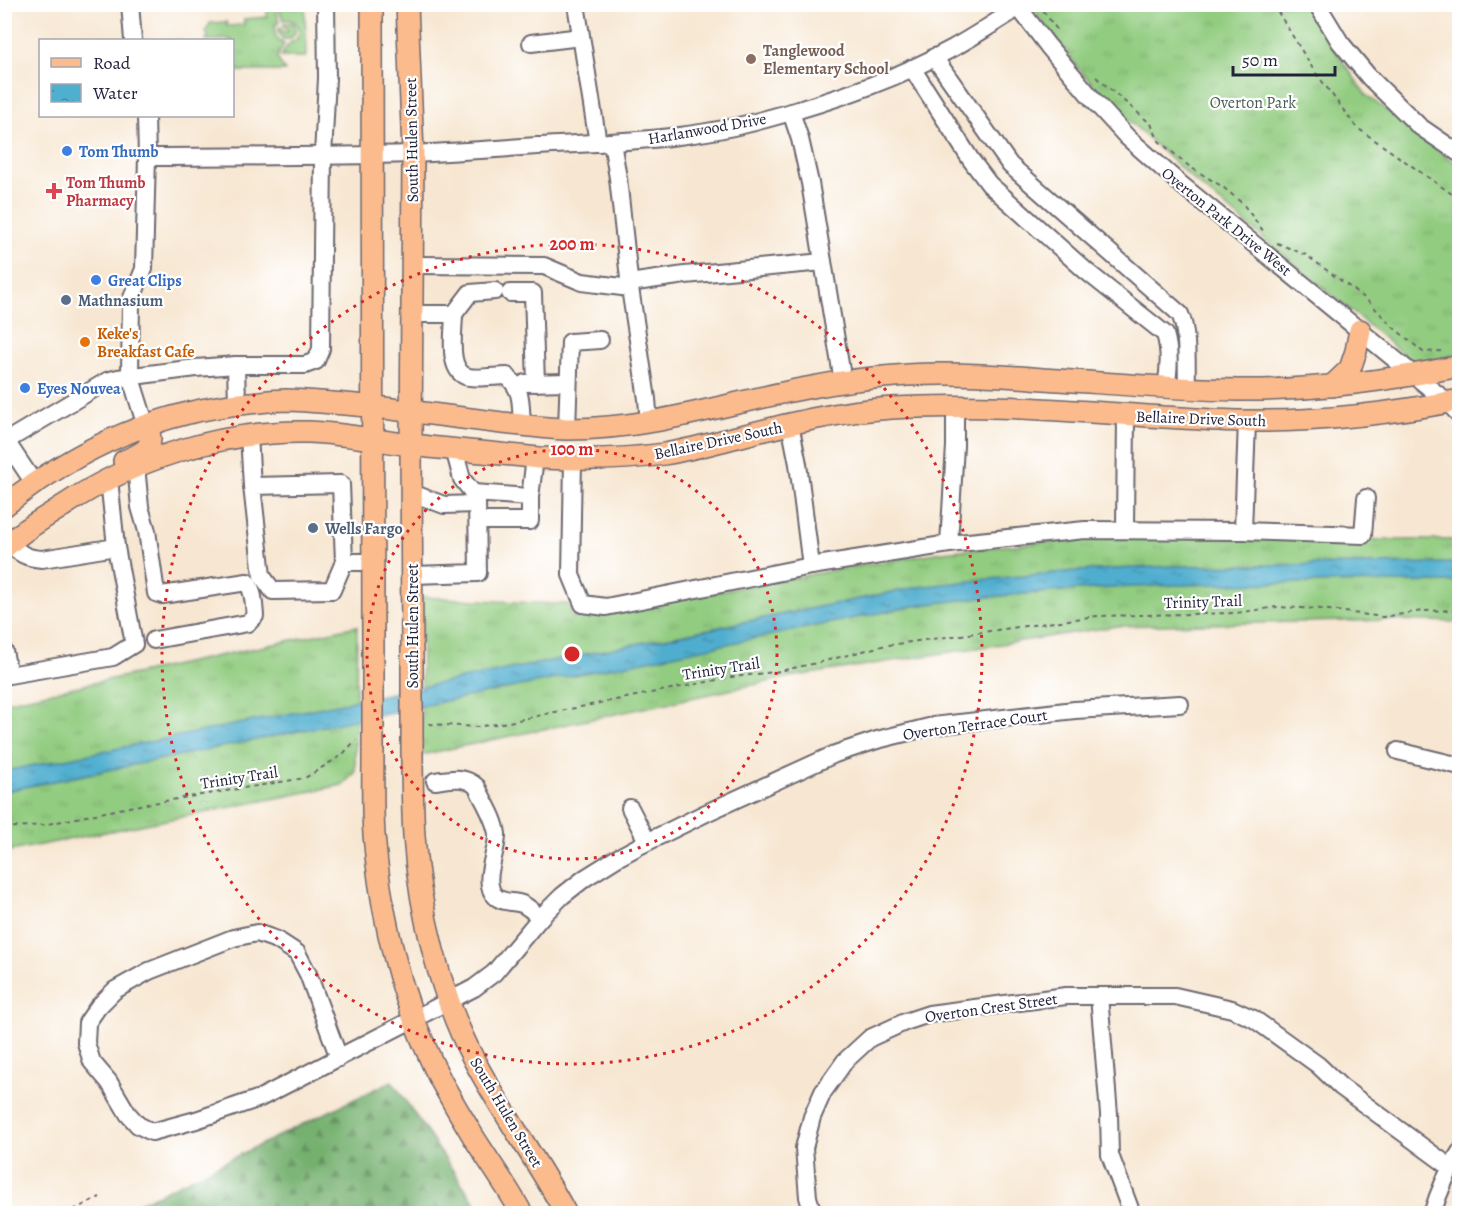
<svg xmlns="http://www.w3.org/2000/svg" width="1464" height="1218" viewBox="0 0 1464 1218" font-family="Alegreya,serif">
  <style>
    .grass { fill: url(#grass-tufts); stroke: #5a775e; stroke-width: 1.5 }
    .forest { fill: url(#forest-firs); stroke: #4c6954; stroke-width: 1.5 }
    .water { fill: url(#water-ripples); stroke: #396885; stroke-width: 1.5 }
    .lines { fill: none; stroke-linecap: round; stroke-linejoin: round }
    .minor-casing { stroke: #6d6770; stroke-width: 20 }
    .major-casing { stroke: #6d6770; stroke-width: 24 }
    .path { stroke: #6d6770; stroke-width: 2; stroke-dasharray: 4.5 4.5; stroke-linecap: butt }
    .minor { stroke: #fff; stroke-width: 16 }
    .major { stroke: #fbbb8d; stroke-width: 21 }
    .major-bridge-casing { stroke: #6d6770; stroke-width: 24; stroke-linecap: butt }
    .major-bridge { stroke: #fbbb8d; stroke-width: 21 }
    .ring { fill: none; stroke: #d62828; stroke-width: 3; stroke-dasharray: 3 6 }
    .education-dot { fill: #8d6e63; stroke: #fff; stroke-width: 2 }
    .shop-dot { fill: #3f7fe0; stroke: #fff; stroke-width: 2 }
    .health-dot { fill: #e0444e; stroke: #fff; stroke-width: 2 }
    .service-dot { fill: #5c6f8a; stroke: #fff; stroke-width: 2 }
    .food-dot { fill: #e8710a; stroke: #fff; stroke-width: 2 }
    .labels { text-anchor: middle; stroke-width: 4.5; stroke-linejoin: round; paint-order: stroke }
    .education-label { font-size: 16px; font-weight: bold; fill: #785e54; stroke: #fff; text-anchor: start }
    .park-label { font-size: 16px; fill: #495e53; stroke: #fff }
    .street-label { font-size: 16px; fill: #22223b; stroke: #fff }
    .shop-label { font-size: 16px; font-weight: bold; fill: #366cbe; stroke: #fff; text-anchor: start }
    .health-label { font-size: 16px; font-weight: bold; fill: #be3a42; stroke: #fff; text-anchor: start }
    .service-label { font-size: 16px; font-weight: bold; fill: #4e5e75; stroke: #fff; text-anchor: start }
    .food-label { font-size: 16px; font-weight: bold; fill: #c56008; stroke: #fff; text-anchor: start }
    .centre { fill: #d62828; stroke: #fff; stroke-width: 3 }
    .ring-label { font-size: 18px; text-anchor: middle; font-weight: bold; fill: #d62828; stroke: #fff; stroke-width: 4.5; stroke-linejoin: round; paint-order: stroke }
  </style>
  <defs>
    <pattern id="grass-tufts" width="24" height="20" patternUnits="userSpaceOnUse" patternTransform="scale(1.5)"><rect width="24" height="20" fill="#92cc80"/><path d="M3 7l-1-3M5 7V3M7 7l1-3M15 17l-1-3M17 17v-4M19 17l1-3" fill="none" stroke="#7eaf70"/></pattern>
    <pattern id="forest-firs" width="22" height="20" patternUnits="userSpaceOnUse" patternTransform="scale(1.5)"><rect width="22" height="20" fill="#75b06e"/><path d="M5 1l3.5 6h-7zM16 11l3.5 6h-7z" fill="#608f5c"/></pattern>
    <pattern id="water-ripples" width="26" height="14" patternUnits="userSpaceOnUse" patternTransform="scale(1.5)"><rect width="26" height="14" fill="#50aecf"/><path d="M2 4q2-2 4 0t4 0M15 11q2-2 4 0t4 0" fill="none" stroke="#428da9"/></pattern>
  </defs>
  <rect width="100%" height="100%" fill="#fff"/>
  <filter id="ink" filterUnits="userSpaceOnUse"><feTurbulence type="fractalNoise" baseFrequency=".0167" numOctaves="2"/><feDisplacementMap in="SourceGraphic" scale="12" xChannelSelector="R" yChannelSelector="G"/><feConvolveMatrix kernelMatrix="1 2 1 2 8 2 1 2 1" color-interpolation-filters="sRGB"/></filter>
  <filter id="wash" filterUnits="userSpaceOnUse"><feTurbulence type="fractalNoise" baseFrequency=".008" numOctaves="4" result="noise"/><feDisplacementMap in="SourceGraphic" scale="24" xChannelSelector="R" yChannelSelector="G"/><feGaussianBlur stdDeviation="1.35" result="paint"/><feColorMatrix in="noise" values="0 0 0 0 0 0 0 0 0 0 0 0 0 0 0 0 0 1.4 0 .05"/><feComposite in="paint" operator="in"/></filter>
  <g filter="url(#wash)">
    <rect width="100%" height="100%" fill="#f7e7d2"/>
    <!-- grass -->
    <g class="grass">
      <path d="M267,5h10v8l2,8c-7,9 -5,18 5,23l-7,14 8,13h-47l-5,-9 -1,-22h-26l2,-3 -2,-6 4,-8 17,-1v4l16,-1 1,-6 23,-2z"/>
      <path d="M280,5h25l1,52h-25c2,-4 5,-10 8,-13 5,-5 4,0 8,-6 7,-12 -4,-20 -14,-18l-3,-8z"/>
      <polygon points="1030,5 1304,5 1366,95 1453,161 1459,164 1459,354 1415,364 1197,183 1115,108 1079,69"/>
      <path d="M285,23h7c5,6 4,12 -2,16h-7l-5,-7 2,-5 5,6 3,-2 -5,-7z"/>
      <polygon points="1103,536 1384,540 1459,540 1459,622 1396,620 1117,626 790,677 421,755 422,597 555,604 568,604 573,618 852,567 942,552"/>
      <polygon points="357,626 355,773 342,785 5,852 5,702"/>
    </g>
    <!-- forest -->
    <polygon class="forest" points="392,1081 482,1213 119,1213"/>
    <!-- water -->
    <path class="water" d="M1459,563v19c-182,1 -365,-1 -545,24l-909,185v-20l913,-184 62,-7 95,-9 98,-5z"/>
  </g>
  <g filter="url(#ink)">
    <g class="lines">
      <!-- minor casing -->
      <g class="minor-casing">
        <g id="minor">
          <polyline points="130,4 133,40"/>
          <polyline points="576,4 598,143"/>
          <polyline points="1016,4 1048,46 1095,102 1127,137 1178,182 1447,402 1460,415"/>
          <polyline points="1317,4 1340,42 1369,77 1419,126 1460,154"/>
          <polyline points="531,43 581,37"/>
          <path d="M934,57l76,108 170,149c9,20 6,52 7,74"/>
          <path d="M912,68l59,92 18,24 97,87 79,63c5,16 4,37 1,53"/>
          <polyline points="791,112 800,139 810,183 843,382"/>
          <polyline points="146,116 147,157 144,269 131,300 130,375 146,426"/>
          <polyline points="612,142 618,178 630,288"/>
          <path d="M147,157c88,-1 175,0 263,-3 42,-2 85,-5 127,-8 77,-4 155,-6 229,-27 64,-17 129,-39 187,-71 22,-12 44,-27 65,-40"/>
          <polyline points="412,265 544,266 582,282 630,288 647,399 649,423"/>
          <polyline points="629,283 685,275 823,262"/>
          <polyline points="510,293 533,293 536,383"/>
          <path d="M412,314h42c0,17 -8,59 15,63 9,2 28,-1 38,-1 17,16 13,28 15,49"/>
          <polyline points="454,314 470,293 495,291"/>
          <polyline points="236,365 237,404"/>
          <polyline points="525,383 568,382"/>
          <polyline points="790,424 798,464 811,566"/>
          <polyline points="567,429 570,342 600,340"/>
          <polyline points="249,435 252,486 262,576 273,591 332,590 344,562 341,484 252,486"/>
          <polyline points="573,460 571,575 583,604 606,607 811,566 949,544 1085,530 1243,531 1363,535 1366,498"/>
          <path d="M136,466l4,41 7,24 9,62 6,2 85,-13c7,9 7,23 8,34l-7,7 -94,17"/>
          <polyline points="34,483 6,441 107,381 118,378 196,368 236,365 305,365 316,361 321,349 323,156 327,78 326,4"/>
          <polyline points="412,493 444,505 477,504"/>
          <polyline points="473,493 530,497 535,458"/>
          <polyline points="478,521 530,521 530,497"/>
          <polyline points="1125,530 1126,414"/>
          <polyline points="1243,531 1247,421"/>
          <path d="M9,544c12,10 17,14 33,15l74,-12 -7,-68"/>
          <polyline points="949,544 955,446 955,406"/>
          <polyline points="344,562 373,562"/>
          <polyline points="412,575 478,573 477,498 462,479 454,449"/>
          <polyline points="4,651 9,675 113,657 134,644 116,547"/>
          <polyline points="1398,751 1460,766"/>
          <path d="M435,781c15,-2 30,-6 42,6 7,15 18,31 20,47 1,18 -17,48 -1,63 7,6 17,4 26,7 7,3 13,9 18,14"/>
          <polyline points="630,808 647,841"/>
          <polyline points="1099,996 1175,996 1232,1009 1254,1019 1318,1065 1341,1087 1450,1167"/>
          <polyline points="339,1058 308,974 297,953 277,940 257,933 233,938 149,971 115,990 98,1007 87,1023 86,1043 92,1062 109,1082 128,1114 138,1125 152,1132 196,1120 260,1098 474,988 494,973 540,918 562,896 585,878 617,858 641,845 706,813 835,754 877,740 933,726 1075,710 1180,704"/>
          <polyline points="813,1214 808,1197 804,1148 812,1117 823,1092 845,1061 870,1038 905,1022 929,1014 1066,996 1099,996 1109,1114 1110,1155 1132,1214"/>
          <path d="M1432,1214c7,-23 15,-42 28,-62"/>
        </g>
      </g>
      <!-- major casing -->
      <g class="major-casing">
        <g id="major">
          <polyline points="372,4 373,667"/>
          <polyline points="407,4 413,153 411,445 412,658"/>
          <polyline points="1332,386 1350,369 1356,351 1360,330"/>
          <path d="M124,461c8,-4 26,-9 26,-21 1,-4 -2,-10 -4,-14"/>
          <path d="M4,506c71,-56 154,-95 245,-103 12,-1 25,-3 37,-3 30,1 60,4 90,7 42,5 84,11 126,16 22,2 45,6 67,6 86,0 160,-27 243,-42 31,-6 64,-10 96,-12 45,-3 90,0 135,4 64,4 129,10 194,11 75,1 149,-9 223,-24"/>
          <path d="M4,548c16,-16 40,-30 59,-42 70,-47 160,-76 245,-74 35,1 69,9 104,13 42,5 84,8 127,13 41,2 84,2 125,-4 25,-4 49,-11 73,-17 51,-13 102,-26 155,-29 91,-5 181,3 271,9 28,1 55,4 83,4 72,1 143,-7 214,-21"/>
          <path d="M412,740c0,32 0,64 2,96 5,73 26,159 60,224 28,53 64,101 92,154"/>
          <path d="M373,748c0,29 -1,58 1,87 7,85 28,169 67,246 10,18 21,37 32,55 16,26 35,51 49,78"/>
        </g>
      </g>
      <!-- path -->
      <g class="path">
        <polyline points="1038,4 1058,31"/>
        <polyline points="1273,4 1313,69 1356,127 1452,194 1460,204"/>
        <polyline points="1096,77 1151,124 1159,141 1190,167 1223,187 1243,204 1264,232"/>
        <polyline points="1277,243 1306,255 1366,299 1393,327 1423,352 1441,351"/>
        <polyline points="429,724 477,727 514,721 555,712 732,677 775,672 821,662 882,646 1097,616 1236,613 1277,607 1322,609 1383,617 1422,611 1460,610"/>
        <polyline points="4,828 43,825 134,806 305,778 342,755 356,740"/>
        <polyline points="65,1214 100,1197"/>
      </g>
      <!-- minor -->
      <use href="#minor" class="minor"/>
      <!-- major -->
      <use href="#major" class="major"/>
      <!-- major-bridge casing -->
      <g class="major-bridge-casing">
        <g id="major-bridge">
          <polyline points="373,667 373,748"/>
          <polyline points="412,740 412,658"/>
        </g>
      </g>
      <!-- major-bridge -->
      <use href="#major-bridge" class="major-bridge"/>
    </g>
  </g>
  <!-- distance rings -->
  <g class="ring">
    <circle cx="572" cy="654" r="205"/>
    <circle cx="572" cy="654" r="410"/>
  </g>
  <!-- markers -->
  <circle class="education-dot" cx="751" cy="59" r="6"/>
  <g class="shop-dot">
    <circle cx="67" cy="151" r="6"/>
    <circle cx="96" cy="280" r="6"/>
    <circle cx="25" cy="388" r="6"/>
  </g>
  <path class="health-dot" d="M51 182h6v6h6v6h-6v6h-6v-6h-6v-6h6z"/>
  <g class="service-dot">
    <circle cx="66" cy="300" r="6"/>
    <circle cx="313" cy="528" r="6"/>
  </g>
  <circle class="food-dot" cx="85" cy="342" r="6"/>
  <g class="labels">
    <!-- education labels -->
    <g class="education-label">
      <text x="763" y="56">Tanglewood<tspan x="763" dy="18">Elementary School</tspan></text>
    </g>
    <!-- park labels -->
    <g class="park-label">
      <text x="1253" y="108">Overton Park</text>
    </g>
    <!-- street labels -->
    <g class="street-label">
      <text transform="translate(707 128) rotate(-10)" y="6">Harlanwood Drive</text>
      <text transform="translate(411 140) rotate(-91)" y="6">South Hulen Street</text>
      <text transform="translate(1227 221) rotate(39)" y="6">Overton Park Drive West</text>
      <text transform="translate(1201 418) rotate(2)" y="6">Bellaire Drive South</text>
      <text transform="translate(718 440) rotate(-12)" y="6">Bellaire Drive South</text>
      <text transform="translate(1203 601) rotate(-2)" y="6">Trinity Trail</text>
      <text transform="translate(412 626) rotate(-90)" y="6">South Hulen Street</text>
      <text transform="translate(721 668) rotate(-9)" y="6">Trinity Trail</text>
      <text transform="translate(975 724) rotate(-8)" y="6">Overton Terrace Court</text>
      <text transform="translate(239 777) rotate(-9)" y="6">Trinity Trail</text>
      <text transform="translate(991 1007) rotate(-8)" y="6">Overton Crest Street</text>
      <text transform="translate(507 1112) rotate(59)" y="6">South Hulen Street</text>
    </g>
    <!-- shop labels -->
    <g class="shop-label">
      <text x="79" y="157">Tom Thumb</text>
      <text x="108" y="286">Great Clips</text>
      <text x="37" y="394">Eyes Nouvea</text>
    </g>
    <!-- health labels -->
    <g class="health-label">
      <text x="66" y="188">Tom Thumb<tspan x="66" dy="18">Pharmacy</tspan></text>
    </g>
    <!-- service labels -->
    <g class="service-label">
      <text x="78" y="306">Mathnasium</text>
      <text x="325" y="534">Wells Fargo</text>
    </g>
    <!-- food labels -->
    <g class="food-label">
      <text x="97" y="339">Keke's<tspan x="97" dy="18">Breakfast Cafe</tspan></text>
    </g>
  </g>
  <circle cx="572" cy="654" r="9" class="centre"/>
  <g class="ring-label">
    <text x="572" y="250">200 m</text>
    <text x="572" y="455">100 m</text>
  </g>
  <!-- margin -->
  <rect width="1464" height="1218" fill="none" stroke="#fff" stroke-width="24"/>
  <!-- legend -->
  <rect x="39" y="39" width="195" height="78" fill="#ffffff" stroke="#a7a7b1" stroke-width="1.5"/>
  <rect x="51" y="58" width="30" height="9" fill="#fbbb8d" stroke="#a7a7b1" stroke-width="1.5"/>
  <text x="93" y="69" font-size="18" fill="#22223b">Road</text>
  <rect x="51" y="84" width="30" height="18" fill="url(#water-ripples)" stroke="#a7a7b1" stroke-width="1.5"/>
  <text x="93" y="99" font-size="18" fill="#22223b">Water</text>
  <!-- scale -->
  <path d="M1233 66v9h102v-9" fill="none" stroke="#22223b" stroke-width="3"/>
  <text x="1242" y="66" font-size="18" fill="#22223b" stroke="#ffffff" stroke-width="4.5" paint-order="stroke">50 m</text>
</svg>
